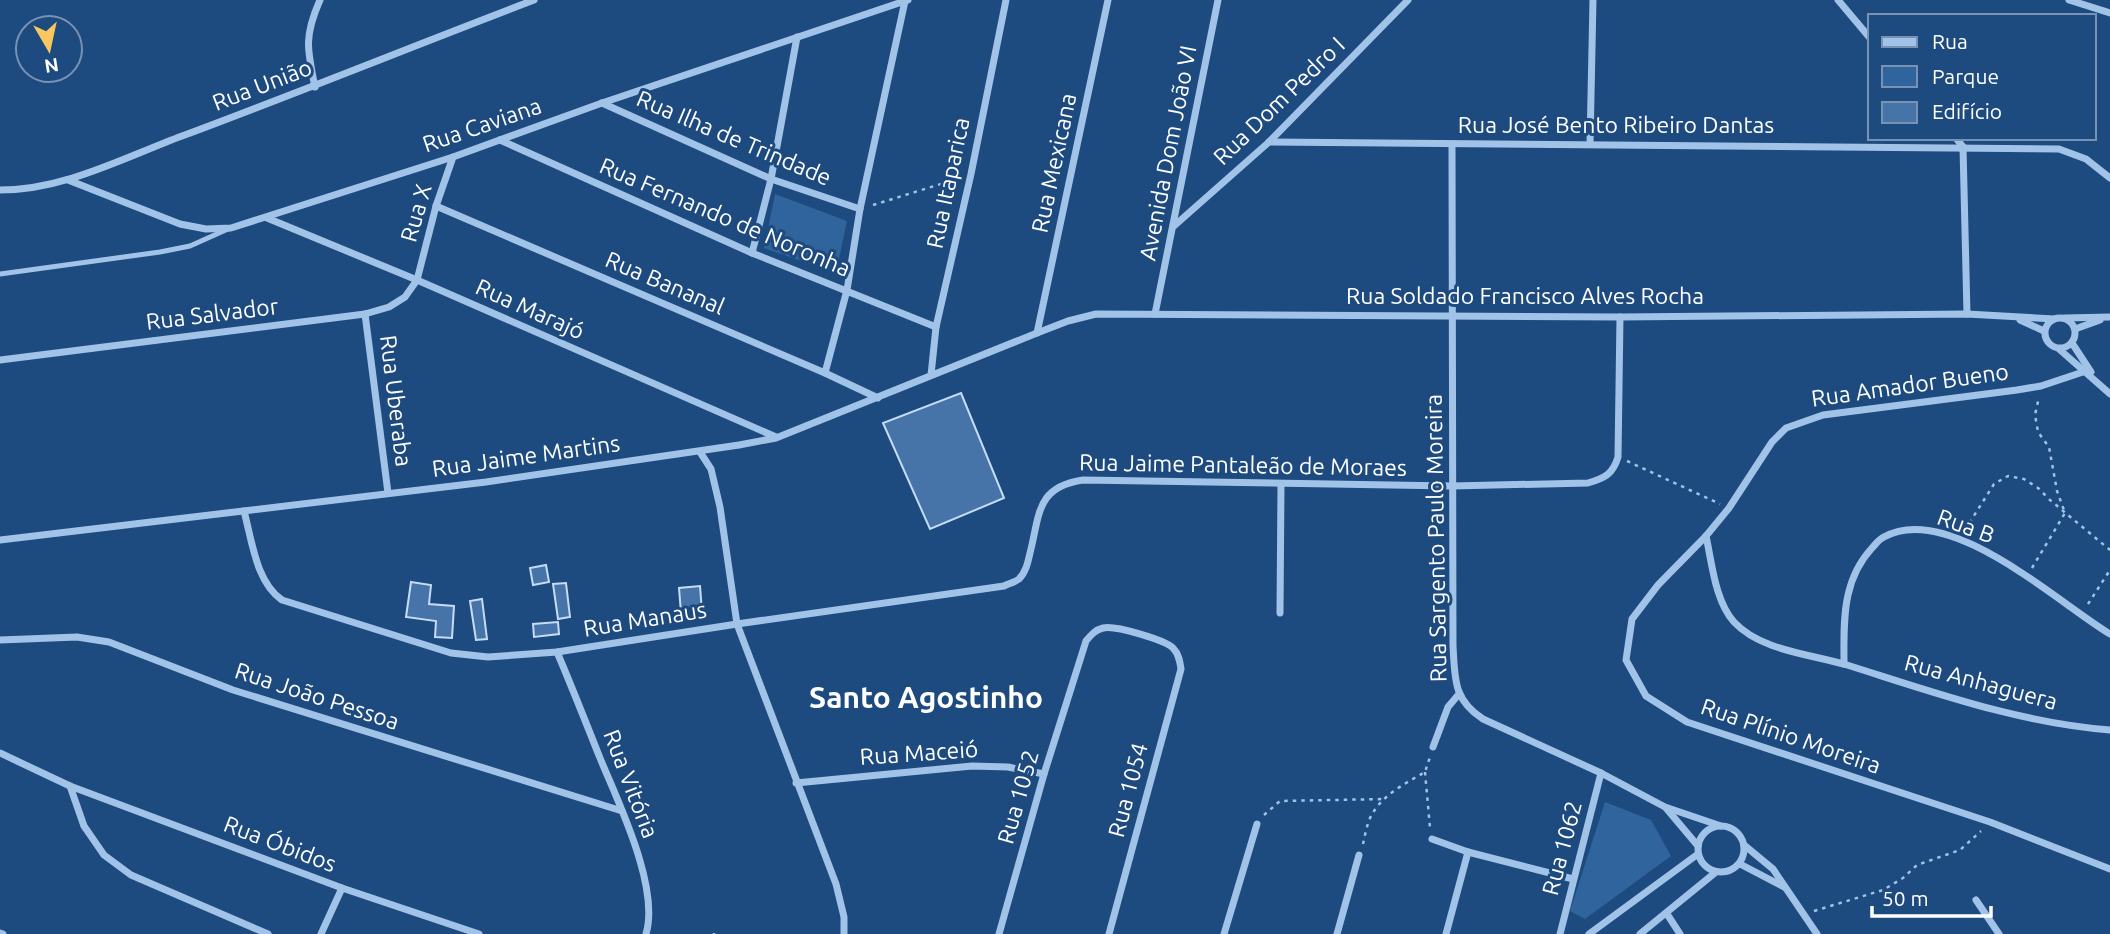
<svg xmlns="http://www.w3.org/2000/svg" width="2110" height="934" viewBox="0 0 2110 934" font-family="Ubuntu,sans-serif">
  <style>
    .green { fill: #30649d }
    .building { fill: #4674a8; stroke: #c5dcf6; stroke-width: 2 }
    .lines { fill: none; stroke-linecap: round; stroke-linejoin: round }
    .path { stroke: #a1c3e8; stroke-width: 2.5; stroke-dasharray: 3.5 5; stroke-linecap: butt }
    .lane { stroke: #a1c3e8; stroke-width: 5 }
    .street { stroke: #a1c3e8; stroke-width: 7 }
    .labels { text-anchor: middle; stroke-width: 6; stroke-linejoin: round; paint-order: stroke }
    .street-label { font-size: 23px; fill: #fff; stroke: #1d4a7f }
    .district-label { font-size: 30px; font-weight: bold; fill: #fff; stroke: #1d4a7f }
  </style>
  <rect width="100%" height="100%" fill="#1d4a7f"/>
  <!-- green -->
  <g class="green">
    <polygon points="775,194 847,221 836,273 764,248"/>
    <polygon points="1605,802 1651,820 1671,856 1585,919 1570,911"/>
  </g>
  <!-- building -->
  <g class="building">
    <polygon points="961,393 1004,498 930,529 883,423"/>
    <polygon points="546,565 549,582 533,585 530,568"/>
    <polygon points="411,582 431,585 429,604 454,606 452,638 435,637 436,621 406,617"/>
    <polygon points="566,583 570,617 558,619 553,584"/>
    <polygon points="700,586 702,612 681,613 679,588"/>
    <polygon points="482,599 487,639 476,640 470,601"/>
    <polygon points="558,622 559,634 534,637 533,624"/>
  </g>
  <g class="lines">
    <!-- path -->
    <g class="path">
      <polyline points="873,205 957,179"/>
      <polyline points="1627,461 1720,504"/>
      <polyline points="1965,530 1994,484 2008,476 2024,479 2038,488 2050,500 2110,550"/>
      <polyline points="2032,568 2065,513 2057,491 2049,447 2038,432 2035,415 2039,397"/>
      <polyline points="2088,604 2110,570"/>
      <polyline points="1425,772 1430,828"/>
      <polyline points="1264,815 1280,801 1385,799"/>
      <path d="M1363,844c2,-9 4,-20 8,-28 11,-21 35,-33 54,-44l5,-15"/>
      <polyline points="1814,911 1883,890 1903,878 1917,865 1960,850 1981,831"/>
      <polyline points="714,933 714,934"/>
    </g>
    <!-- lane -->
    <polyline class="lane" points="0,274 160,252 190,246 228,229"/>
    <!-- street -->
    <g class="street">
      <polyline points="1838,0 1870,38"/>
      <polyline points="2069,0 2110,13"/>
      <path d="M315,87c-8,-38 -11,-51 5,-87"/>
      <polyline points="602,103 771,179 860,209"/>
      <polyline points="1956,138 1963,147"/>
      <polyline points="500,140 752,253 936,327"/>
      <polyline points="1269,142 2059,149 2086,159 2110,178"/>
      <path d="M1452,144l1,502c2,32 0,54 30,73l118,54 64,34 56,19"/>
      <polyline points="1590,144 1593,0"/>
      <polyline points="1963,147 1967,314"/>
      <polyline points="68,180 180,224 206,229 231,228 453,157 602,103 908,0"/>
      <path d="M0,190c64,0 123,-32 182,-54 118,-44 234,-91 352,-136"/>
      <polyline points="436,206 825,373 878,398"/>
      <polyline points="267,218 417,280 776,437"/>
      <polyline points="1174,226 1269,142 1408,0"/>
      <polyline points="752,253 771,179 797,37"/>
      <polyline points="365,314 388,493"/>
      <polyline points="1155,314 1218,0"/>
      <circle cx="2060" cy="333" r="15"/>
      <polyline points="2065,318 2110,317"/>
      <polyline points="2020,320 2044,331"/>
      <polyline points="2075,329 2100,320"/>
      <polyline points="1037,333 1108,0"/>
      <polyline points="2072,343 2091,372"/>
      <polyline points="2059,349 2110,394"/>
      <polyline points="0,360 365,314 389,307 405,297 417,280 436,206 453,157"/>
      <polyline points="2089,370 2041,386 2017,390 1823,415 1786,428 1772,442 1729,508 1706,536 1658,585 1632,619 1626,660 1646,696 1687,722 1990,822 2110,869"/>
      <polyline points="825,373 847,290 860,209 905,1"/>
      <polyline points="931,375 936,327 971,174 1006,0"/>
      <polyline points="700,452 711,469 720,507 737,624 836,884 844,917 844,934"/>
      <path d="M244,511c8,30 12,71 38,89l169,53 37,4 69,-5 180,-28 267,-38c4,-2 11,-4 15,-7 7,-7 9,-17 11,-26 10,-39 6,-66 53,-73l369,6 136,-3c17,-5 25,-9 30,-26l2,-140"/>
      <path d="M1706,536c6,27 9,65 28,86 27,29 76,32 113,43 86,27 172,58 263,65"/>
      <polyline points="0,540 486,482 739,445 776,438 1037,333 1068,321 1096,314 1620,317 1967,314 2054,319"/>
      <polyline points="1280,613 1281,484"/>
      <polyline points="0,640 77,637 109,642 233,690 622,811"/>
      <path d="M557,652c15,35 29,71 43,106 18,44 60,129 46,176"/>
      <path d="M1844,664c0,-22 -1,-47 4,-69 4,-18 12,-34 24,-47 3,-3 7,-9 12,-11 64,-36 173,65 226,97"/>
      <polyline points="1433,747 1448,707 1459,694"/>
      <polyline points="0,753 70,786 342,888 479,934"/>
      <polyline points="796,783 972,766 1008,767 1044,774"/>
      <polyline points="70,786 84,826 104,855 131,875 268,934"/>
      <polyline points="1666,808 1698,846"/>
      <circle cx="1721" cy="849" r="23"/>
      <polyline points="1432,839 1468,852 1573,879"/>
      <polyline points="1744,845 1773,869 1817,934"/>
      <polyline points="1740,864 1784,887"/>
      <polyline points="1976,900 1999,934"/>
      <polyline points="1667,914 1680,934"/>
      <polyline points="0,933 3,934"/>
      <polyline points="321,934 342,888"/>
      <path d="M999,934l45,-160 42,-133c5,-6 9,-11 17,-13 12,-3 62,12 70,20 6,6 7,14 8,21l-72,265"/>
      <polyline points="1224,934 1257,824"/>
      <polyline points="1337,934 1359,855"/>
      <polyline points="1446,934 1468,852"/>
      <polyline points="1560,934 1601,773"/>
      <polyline points="1589,934 1698,854"/>
      <polyline points="1640,934 1716,872"/>
    </g>
  </g>
  <g class="labels">
    <!-- street labels -->
    <g class="street-label">
      <text transform="translate(262 85) rotate(-21)" y="8">Rua União</text>
      <text transform="translate(1279 101) rotate(-44)" y="8">Rua Dom Pedro I</text>
      <text transform="translate(482 125) rotate(-19)" y="8">Rua Caviana</text>
      <text x="1616" y="133">Rua José Bento Ribeiro Dantas</text>
      <text transform="translate(734 138) rotate(23)" y="8">Rua Ilha de Trindade</text>
      <text transform="translate(1168 153) rotate(-79)" y="8">Avenida Dom João VI</text>
      <text transform="translate(1054 163) rotate(-78)" y="8">Rua Mexicana</text>
      <text transform="translate(948 183) rotate(-78)" y="8">Rua Itaparica</text>
      <text transform="translate(416 213) rotate(-74)" y="8">Rua X</text>
      <text transform="translate(725 217) rotate(23)" y="8">Rua Fernando de Noronha</text>
      <text transform="translate(665 283) rotate(23)" y="8">Rua Bananal</text>
      <text x="1525" y="304">Rua Soldado Francisco Alves Rocha</text>
      <text transform="translate(530 309) rotate(24)" y="8">Rua Marajó</text>
      <text transform="translate(212 314) rotate(-7)" y="8">Rua Salvador</text>
      <text transform="translate(1910 385) rotate(-8)" y="8">Rua Amador Bueno</text>
      <text transform="translate(396 401) rotate(83)" y="8">Rua Uberaba</text>
      <text transform="translate(526 456) rotate(-8)" y="8">Rua Jaime Martins</text>
      <text transform="translate(1243 465) rotate(1)" y="8">Rua Jaime Pantaleão de Moraes</text>
      <text transform="translate(1966 526) rotate(20)" y="8">Rua B</text>
      <text transform="translate(1436 538) rotate(-91)" y="8">Rua Sargento Paulo Moreira</text>
      <text transform="translate(645 619) rotate(-9)" y="8">Rua Manaus</text>
      <text transform="translate(1981 682) rotate(15)" y="8">Rua Anhaguera</text>
      <text transform="translate(317 696) rotate(18)" y="8">Rua João Pessoa</text>
      <text transform="translate(1791 736) rotate(19)" y="8">Rua Plínio Moreira</text>
      <text transform="translate(919 753) rotate(-4)" y="8">Rua Maceió</text>
      <text transform="translate(631 784) rotate(69)" y="8">Rua Vitória</text>
      <text transform="translate(1128 790) rotate(-75)" y="8">Rua 1054</text>
      <text transform="translate(1018 797) rotate(-74)" y="8">Rua 1052</text>
      <text transform="translate(280 844) rotate(21)" y="8">Rua Óbidos</text>
      <text transform="translate(1562 848) rotate(-75)" y="8">Rua 1062</text>
    </g>
    <!-- district labels -->
    <g class="district-label">
      <text x="926" y="708">Santo Agostinho</text>
    </g>
  </g>
  <!-- legend -->
  <rect x="1868" y="14" width="228" height="126" fill="#1d4a7f" stroke="#7792b2" stroke-width="2"/>
  <rect x="1882" y="37" width="35" height="10" fill="#a1c3e8" stroke="#7792b2" stroke-width="2"/>
  <text x="1932" y="49" font-size="21" fill="#ffffff">Rua</text>
  <rect x="1882" y="66" width="35" height="21" fill="#30649d" stroke="#7792b2" stroke-width="2"/>
  <text x="1932" y="84" font-size="21" fill="#ffffff">Parque</text>
  <rect x="1882" y="102" width="35" height="21" fill="#4674a8" stroke="#7792b2" stroke-width="2"/>
  <text x="1932" y="119" font-size="21" fill="#ffffff">Edifício</text>
  <!-- north arrow -->
  <g transform="translate(49 49) rotate(171)"><circle r="33" fill="#1d4a7f" stroke="#7792b2" stroke-width="2"/>
  <path d="M0-5L12 26L0 18L-12 26Z" fill="#f8c85f"/>
  <text y="-10" font-size="19" font-weight="bold" text-anchor="middle" fill="#ffffff">N</text>
  </g>
  <!-- scale -->
  <path d="M1872 906v10h119v-10" fill="none" stroke="#ffffff" stroke-width="3.5"/>
  <text x="1882" y="906" font-size="21" fill="#ffffff" stroke="#1d4a7f" stroke-width="5" paint-order="stroke">50 m</text>
</svg>
